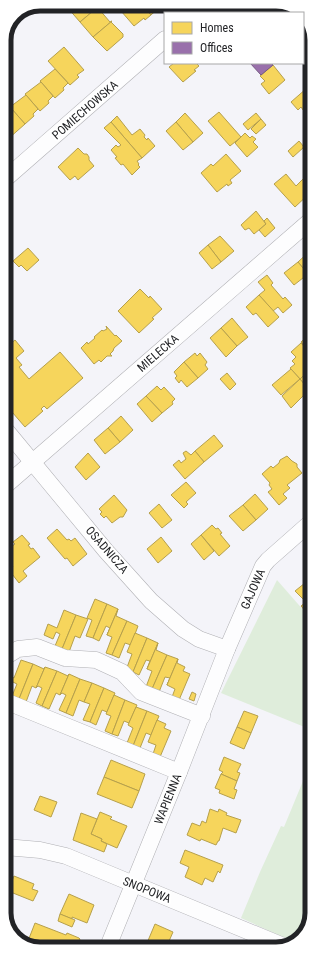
<svg xmlns="http://www.w3.org/2000/svg" width="316" height="953" viewBox="0 0 316 953" font-family="'Roboto Condensed',sans-serif">
  <style>
    .green { fill: #dfeddb }
    .homes { fill: #f6d55c; stroke: #b6a04c }
    .offices { fill: #9970ab; stroke: #755983 }
    .lines { fill: none; stroke-linecap: round; stroke-linejoin: round }
    .minor-casing { stroke: #b0b0b4; stroke-width: 17 }
    .minor { stroke: #fdfdfe; stroke-width: 16 }
    .labels { text-anchor: middle; stroke-width: 4; stroke-linejoin: round; paint-order: stroke }
    .street-label { font-size: 12px; fill: #222326; stroke: #fff }
    .rim { fill: none; stroke: #222326; stroke-width: 5 }
  </style>
  <rect width="100%" height="100%" fill="#f4f4f9"/>
  <!-- green -->
  <g class="green">
    <polygon points="274,4 280,4 299,13 282,13"/>
    <polygon points="303,19 311,31 311,46 303,37"/>
    <polygon points="277,580 312,620 312,730 221,693"/>
    <polygon points="306,777 312,780 312,913 304,935 294,942 241,918 260,872 281,826 284,827 303,781"/>
  </g>
  <!-- homes -->
  <g class="homes">
    <polygon points="71,4 94,4 97,7 99,6 80,22 67,7"/>
    <polygon points="129,4 141,4 151,15 145,20 144,18 134,26 121,11"/>
    <polygon points="141,4 163,4 151,15"/>
    <polygon points="99,6 98,8 110,22 112,21 93,37 80,22"/>
    <polygon points="239,6 245,13 231,13"/>
    <polygon points="112,21 111,22 123,34 123,37 107,51 93,37"/>
    <polygon points="64,47 84,70 77,75 79,77 70,85 48,61"/>
    <polygon points="174,63 196,63 199,66 194,70 196,71 183,82 169,67"/>
    <polygon points="273,65 285,80 269,94 261,84 265,81 260,76"/>
    <polygon points="55,69 68,83 63,88 64,90 55,98 40,81"/>
    <polygon points="41,82 53,96 48,101 49,103 40,111 25,94"/>
    <polygon points="307,88 311,92 311,110 306,114 301,107 298,110 291,102"/>
    <polygon points="26,95 38,109 33,114 34,116 25,124 10,107"/>
    <polygon points="4,100 25,124 8,139 4,134"/>
    <polygon points="311,110 311,120 306,114"/>
    <polygon points="219,112 241,137 230,146 208,121"/>
    <polygon points="185,113 203,133 193,142 176,122"/>
    <polygon points="256,113 261,119 248,130 243,124"/>
    <polygon points="117,116 132,135 140,129 145,135 144,137 147,140 148,138 155,146 142,158 111,122"/>
    <polygon points="261,119 266,125 256,134 251,129"/>
    <polygon points="111,122 142,158 137,161 139,164 138,165 140,167 132,175 123,164 121,165 115,158 117,157 111,150 116,145 118,147 121,145 104,128"/>
    <polygon points="176,122 193,142 183,150 166,131"/>
    <polygon points="245,133 250,138 252,136 256,139 253,142 258,147 247,157 235,143"/>
    <polygon points="299,141 304,147 293,157 288,151"/>
    <polygon points="78,148 84,154 87,154 89,157 89,160 94,166 78,180 75,176 70,180 58,167"/>
    <polygon points="226,154 241,171 230,180 232,183 228,186 227,184 217,192 201,173 211,164 213,166"/>
    <polygon points="286,174 296,186 306,176 311,181 311,192 295,207 274,184"/>
    <polygon points="256,211 266,224 254,234 249,228 245,230 241,225"/>
    <polygon points="267,218 275,228 265,237 259,230 266,224 264,221"/>
    <polygon points="220,236 234,251 221,262 208,245"/>
    <polygon points="208,245 221,262 212,269 199,253"/>
    <polygon points="28,248 39,260 27,271 21,265 19,267 13,261"/>
    <polygon points="311,250 311,271 308,274 298,262"/>
    <polygon points="298,262 308,274 294,285 284,273"/>
    <polygon points="267,275 273,283 271,285 283,299 285,297 292,305 283,313 278,307 273,311 259,295 265,290 258,282"/>
    <polygon points="140,289 149,298 150,296 162,309 152,318 154,319 139,333 118,311"/>
    <polygon points="259,295 279,317 268,327 256,313 253,315 246,307"/>
    <polygon points="232,318 248,337 237,346 221,328"/>
    <polygon points="106,326 115,336 116,335 122,341 114,348 113,351 110,354 112,356 107,356 101,362 99,360 94,364 81,348 87,342 88,344 95,338 94,337 102,330 103,331 107,329"/>
    <polygon points="221,328 237,346 226,357 210,338"/>
    <polygon points="310,334 311,336 311,354 301,342"/>
    <polygon points="15,340 24,351 16,358 22,365 19,367 29,379 60,352 83,378 47,409 44,406 41,409 43,411 25,427 6,405 9,403 5,397 4,349"/>
    <polygon points="301,343 311,354 311,369 300,379 290,368 295,364 292,361 296,357 291,352"/>
    <polygon points="195,353 197,356 200,353 207,362 205,365 208,369 198,378 184,362"/>
    <polygon points="184,362 198,378 187,387 181,380 179,383 175,378 177,376 174,372"/>
    <polygon points="291,369 300,379 281,395 272,385"/>
    <polygon points="311,369 311,388 309,390 300,379"/>
    <polygon points="227,373 236,384 230,390 220,379"/>
    <polygon points="300,379 309,390 291,408 282,396"/>
    <polygon points="157,386 161,390 164,387 175,399 172,402 173,404 162,413 146,396"/>
    <polygon points="146,396 162,413 152,422 137,404"/>
    <polygon points="121,416 133,430 120,442 108,428"/>
    <polygon points="108,428 120,442 105,454 94,440"/>
    <polygon points="214,435 223,446 204,462 195,451"/>
    <polygon points="186,451 191,455 195,451 204,462 185,479 173,465 179,460 181,463 186,459 183,453"/>
    <polygon points="88,453 100,467 86,480 75,467"/>
    <polygon points="287,456 292,461 297,464 297,467 302,473 287,485 290,488 283,494 287,498 279,505 268,492 272,489 269,485 270,483 262,474 271,466 273,468 279,463 280,460"/>
    <polygon points="186,482 196,493 186,502 188,504 184,508 171,495"/>
    <polygon points="255,494 268,509 256,520 243,505"/>
    <polygon points="114,495 127,510 123,517 120,517 112,523 106,516 104,518 100,514 102,512 99,509"/>
    <polygon points="159,504 172,520 162,528 149,513"/>
    <polygon points="243,505 256,520 243,531 229,516"/>
    <polygon points="212,525 216,529 218,528 222,533 220,534 230,546 219,556 201,535"/>
    <polygon points="57,529 67,540 69,539 71,541 75,538 87,554 73,566 67,558 65,559 47,538"/>
    <polygon points="22,535 30,544 28,545 31,549 33,548 40,557 23,571 27,576 19,583 9,570 13,567 9,561 5,565 5,549 9,545 11,547 15,544 13,542"/>
    <polygon points="201,535 214,551 204,560 191,544"/>
    <polygon points="161,537 172,551 158,563 147,549"/>
    <polygon points="310,579 312,581 312,619 301,606 306,602 295,591"/>
    <polygon points="95,599 107,604 93,638 86,636 92,620 87,618"/>
    <polygon points="107,604 118,609 107,635 110,628 106,626 99,641 93,638"/>
    <polygon points="118,609 116,616 127,621 112,655 106,653 112,637 107,635"/>
    <polygon points="64,610 76,615 62,649 55,646 60,634 56,632 53,639 44,635 48,624 57,628"/>
    <polygon points="76,615 88,619 80,638 75,636 69,652 62,649"/>
    <polygon points="127,621 138,626 131,645 125,643 119,658 112,655"/>
    <polygon points="135,633 147,638 133,672 126,670 132,654 127,652"/>
    <polygon points="147,638 158,643 147,669 150,661 146,660 139,675 133,672"/>
    <polygon points="158,643 156,650 167,655 152,689 146,687 152,671 147,669"/>
    <polygon points="167,655 178,659 167,685 170,678 165,677 159,692 152,689"/>
    <polygon points="178,659 177,663 185,667 183,671 190,674 179,700 172,697 175,689 167,685"/>
    <polygon points="21,660 33,664 19,699 12,696 17,684 13,682 10,689 5,687 5,674 14,678"/>
    <polygon points="33,664 44,669 45,667 36,688 32,686 26,702 19,699"/>
    <polygon points="45,667 57,671 42,706 36,703 42,688 38,686 36,688"/>
    <polygon points="57,671 68,676 69,674 60,695 56,693 49,709 42,706"/>
    <polygon points="69,674 80,679 66,713 59,710 66,695 62,693 60,695"/>
    <polygon points="80,679 92,683 84,702 79,700 73,716 66,713"/>
    <polygon points="92,683 104,688 90,722 83,720 90,704 84,702"/>
    <polygon points="104,688 115,693 107,712 102,710 96,725 90,722"/>
    <polygon points="192,692 196,694 194,701 189,699"/>
    <polygon points="114,695 125,700 112,734 105,731 111,716 106,714"/>
    <polygon points="125,700 137,705 129,723 124,721 118,736 112,734"/>
    <polygon points="136,707 147,711 133,746 127,743 133,728 128,725"/>
    <polygon points="147,711 159,716 151,735 146,733 140,748 133,746"/>
    <polygon points="244,711 258,716 251,733 237,727"/>
    <polygon points="157,720 166,724 164,728 171,731 160,757 153,754 156,745 148,742"/>
    <polygon points="237,727 251,733 244,749 230,743"/>
    <polygon points="224,757 241,764 237,772 240,773 237,781 221,774 223,772 219,770"/>
    <polygon points="111,760 145,774 139,791 104,777"/>
    <polygon points="221,774 237,781 234,789 237,790 234,799 219,793 220,790 215,788"/>
    <polygon points="104,777 139,791 132,808 97,794"/>
    <polygon points="40,796 57,802 51,817 34,810"/>
    <polygon points="210,809 218,812 219,809 227,813 226,815 241,820 236,833 223,828 219,841 218,841 216,845 201,839 200,841 187,835 192,823 200,826 202,821 206,823"/>
    <polygon points="100,812 112,817 110,819 127,826 117,848 101,841 102,839 91,834"/>
    <polygon points="81,813 97,819 91,834 102,839 101,841 107,844 104,852 73,840"/>
    <polygon points="185,850 223,865 220,873 218,871 213,882 205,878 202,885 185,877 189,867 180,863"/>
    <polygon points="14,876 34,884 32,889 38,891 33,901 8,891"/>
    <polygon points="69,894 94,905 87,923 72,917 72,919 60,914"/>
    <polygon points="60,914 75,920 72,927 58,921"/>
    <polygon points="35,923 66,935 67,933 79,938 80,939 76,949 47,949 28,941"/>
    <polygon points="155,924 173,932 166,948 160,948 147,943"/>
    <polygon points="200,942 209,946 210,943 214,944 213,947 215,948 197,948"/>
  </g>
  <!-- offices -->
  <polygon class="offices" points="250,63 271,63 273,65 261,75"/>
  <g class="lines">
    <!-- minor casing -->
    <g class="minor-casing">
      <g id="minor">
        <polyline points="266,4 273,13"/>
        <polyline points="195,13 206,4"/>
        <polyline points="303,47 311,56"/>
        <polyline points="4,180 165,39"/>
        <polyline points="5,429 106,551 151,601 183,629 199,639 227,649"/>
        <polyline points="5,486 311,220"/>
        <polyline points="5,657 18,649 37,647 65,658 96,660 122,672 141,692 202,716"/>
        <polyline points="5,701 179,772"/>
        <polyline points="5,847 40,850 66,856 286,947"/>
        <polyline points="107,949 179,772 227,649 263,566 268,560 311,522"/>
      </g>
    </g>
    <!-- minor -->
    <use href="#minor" class="minor"/>
  </g>
  <g class="labels">
    <!-- street labels -->
    <g class="street-label">
      <text transform="translate(85 110) rotate(-41)" y="4">POMIECHOWSKA</text>
      <text transform="translate(158 353) rotate(-41)" y="4">MIELECKA</text>
      <text transform="translate(107 550) rotate(49)" y="4">OSADNICZA</text>
      <text transform="translate(253 589) rotate(-66)" y="4">GAJOWA</text>
      <text transform="translate(168 799) rotate(-68)" y="4">WAPIENNA</text>
      <text transform="translate(147 890) rotate(22)" y="4">SNOPOWA</text>
    </g>
  </g>
  <!-- crop -->
  <path d="M0 0H316V953H0ZM40 11H276A29 29 0 0 1 305 40V913A29 29 0 0 1 276 942H40A29 29 0 0 1 11 913V40A29 29 0 0 1 40 11Z" fill="#fff" fill-rule="evenodd"/>
  <path class="rim" d="M40 11H276A29 29 0 0 1 305 40V913A29 29 0 0 1 276 942H40A29 29 0 0 1 11 913V40A29 29 0 0 1 40 11Z"/>
  <!-- legend -->
  <rect x="164" y="12" width="140" height="52" fill="#ffffff" stroke="#a7a7a8"/>
  <rect x="172" y="22" width="20" height="12" fill="#f6d55c" stroke="#a7a7a8"/>
  <text x="200" y="32" font-size="12" fill="#222326">Homes</text>
  <rect x="172" y="42" width="20" height="12" fill="#9970ab" stroke="#a7a7a8"/>
  <text x="200" y="52" font-size="12" fill="#222326">Offices</text>
</svg>
